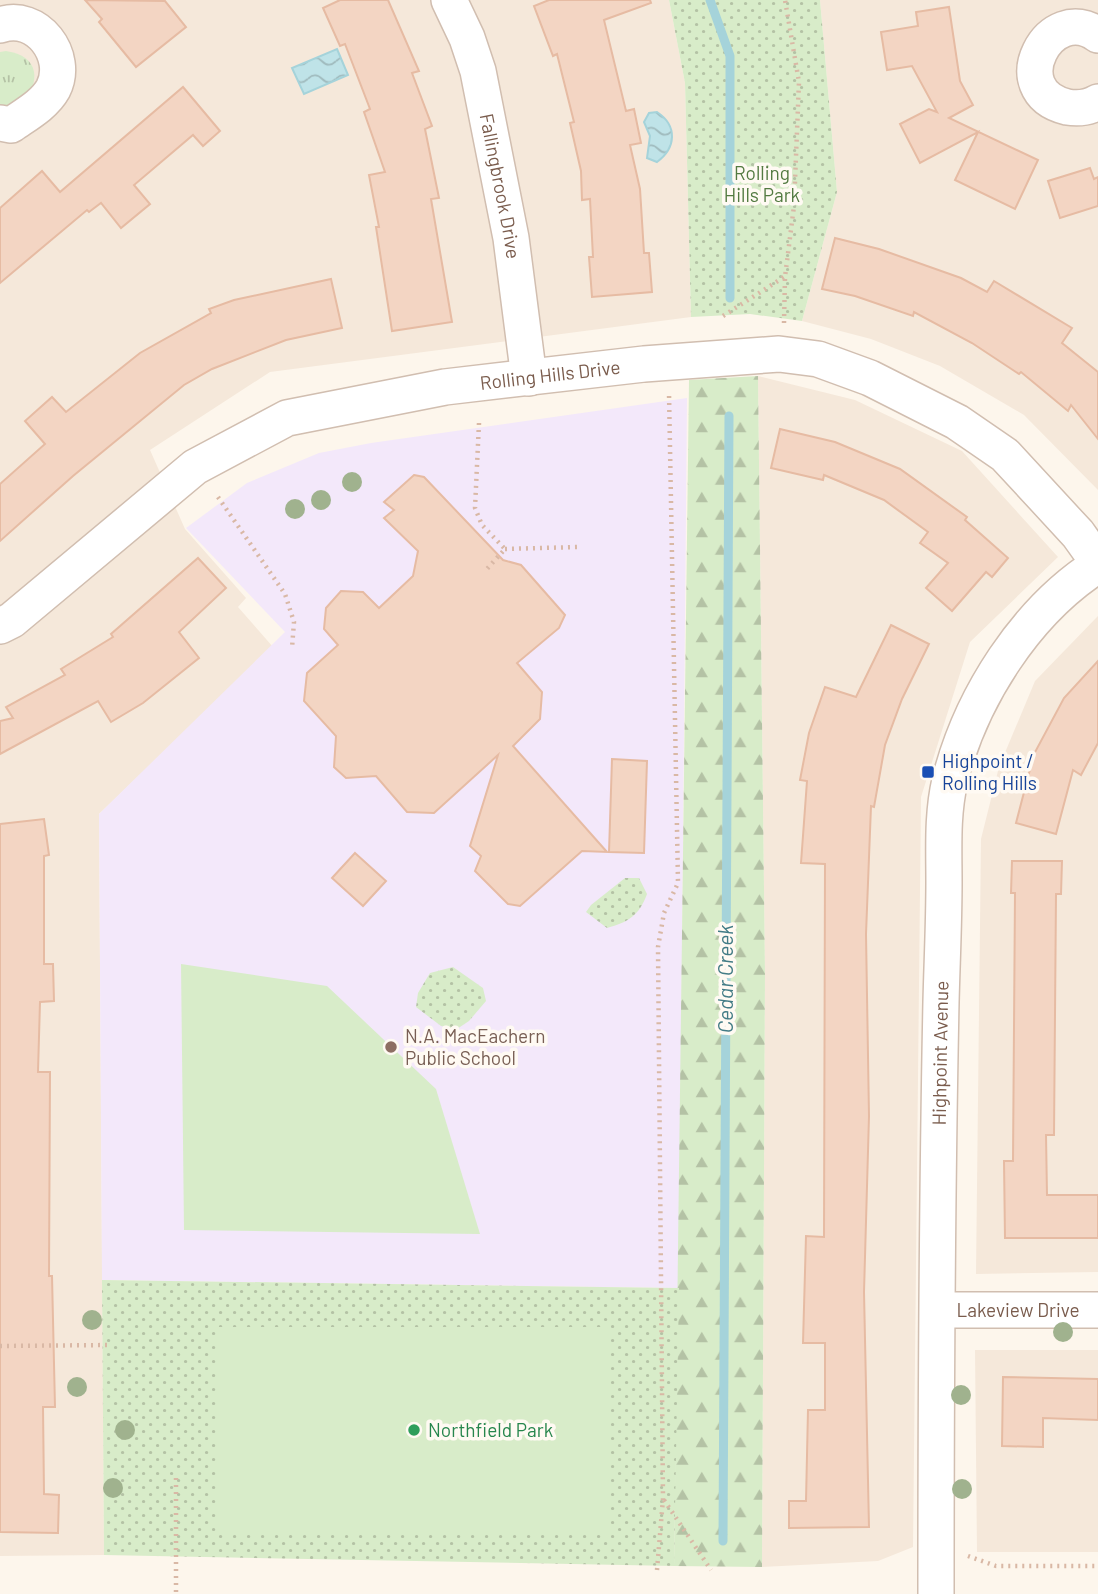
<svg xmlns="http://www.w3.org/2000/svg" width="1098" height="1594" viewBox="0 0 1098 1594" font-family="Barlow,sans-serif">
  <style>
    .residential { fill: #f5e8da }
    .education { fill: #f3e8fa }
    .grass { fill: url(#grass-tufts) }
    .forest { fill: url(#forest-firs) }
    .park { fill: url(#park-dots) }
    .pitch { fill: #d8ecc9 }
    .water { fill: url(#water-waves); stroke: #a5d3da; stroke-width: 2 }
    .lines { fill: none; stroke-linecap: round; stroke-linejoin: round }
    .stream { stroke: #a5d3da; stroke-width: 9 }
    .building { fill: #f3d5c3; stroke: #e6bba3; stroke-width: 2 }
    .street-casing { stroke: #d1beb0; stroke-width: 38 }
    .path { stroke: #d9b8a5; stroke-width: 4.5; stroke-dasharray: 2 5; stroke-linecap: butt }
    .street { stroke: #fff; stroke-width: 35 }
    .tree { fill: #a0b28e }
    .transit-dot { fill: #1a4fb4; stroke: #fffaf3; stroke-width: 2.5 }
    .education-dot { fill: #8d6e63; stroke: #fffaf3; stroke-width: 2.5 }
    .leisure-dot { fill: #2e9e5b; stroke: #fffaf3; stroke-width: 2.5 }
    .labels { text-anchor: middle; stroke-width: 7; stroke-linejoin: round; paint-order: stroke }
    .park-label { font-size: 19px; fill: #537a41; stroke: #fffaf3 }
    .street-label { font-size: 19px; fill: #7a5c4d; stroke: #fffaf3 }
    .transit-label { font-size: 19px; fill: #164399; stroke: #fffaf3; text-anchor: start }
    .education-label { font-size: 19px; fill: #785e54; stroke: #fffaf3; text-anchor: start }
    .leisure-label { font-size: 19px; fill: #27864d; stroke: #fffaf3; text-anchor: start }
    .water-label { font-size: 21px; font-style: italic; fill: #437c86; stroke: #fffaf3 }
  </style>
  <defs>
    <pattern id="grass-tufts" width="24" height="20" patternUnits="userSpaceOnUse" patternTransform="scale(1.75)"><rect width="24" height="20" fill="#d8ecc9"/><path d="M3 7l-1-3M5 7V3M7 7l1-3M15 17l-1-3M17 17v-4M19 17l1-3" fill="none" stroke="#b4c2a5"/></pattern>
    <pattern id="forest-firs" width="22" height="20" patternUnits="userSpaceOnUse" patternTransform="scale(1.75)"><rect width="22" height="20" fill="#d8ecc9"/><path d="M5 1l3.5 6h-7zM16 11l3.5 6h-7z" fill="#b4c2a5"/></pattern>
    <pattern id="park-dots" width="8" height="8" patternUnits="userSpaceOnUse" patternTransform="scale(1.75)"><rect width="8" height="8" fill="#d8ecc9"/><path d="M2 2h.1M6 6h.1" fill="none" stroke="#b4c2a5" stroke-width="1.8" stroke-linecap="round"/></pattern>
    <pattern id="water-waves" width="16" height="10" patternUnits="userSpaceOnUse" patternTransform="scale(1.75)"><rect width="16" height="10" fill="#bfe3e8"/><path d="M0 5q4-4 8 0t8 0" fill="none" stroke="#a0bbbe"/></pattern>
  </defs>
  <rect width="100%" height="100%" fill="#fdf6ec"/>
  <!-- residential -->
  <g class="residential">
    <polygon points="0,0 669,0 685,83 691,317 270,372 150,450 185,529 246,598 238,607 273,647 99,814 104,1555 0,1556"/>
    <polygon points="820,0 1098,0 1098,490 1024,415 940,366 871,339 802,321 837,192"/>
    <polygon points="758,376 855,400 962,451 1058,557 970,642 921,797 913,1547 878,1561 762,1567 765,974"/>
    <polygon points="1098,616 1098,1272 976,1274 981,839 999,767 1035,681"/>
    <polygon points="975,1350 1098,1350 1098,1552 977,1552"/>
  </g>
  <!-- education -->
  <polygon class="education" points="687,398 679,1288 102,1280 99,814 285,632 186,528 247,483 319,453 371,443"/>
  <!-- grass -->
  <path class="grass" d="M6,51c34,5 35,31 16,53l-22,4v-56z"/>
  <!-- forest -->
  <polygon class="forest" points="758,376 765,974 762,1567 674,1566 689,380"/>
  <!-- park -->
  <g class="park">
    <polygon points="669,0 820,0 837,192 802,321 750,314 691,317 685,83"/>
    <path d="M625,878h14l8,16c-8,22 -19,28 -40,34l-21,-16 5,-7z"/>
    <polygon points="453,967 483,988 486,1001 469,1021 457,1029 441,1026 416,1007 418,993 430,973"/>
    <polygon points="102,1280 679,1288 674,1566 104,1555"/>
  </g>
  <!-- pitch -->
  <g class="pitch">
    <polygon points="181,964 327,986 436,1089 480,1234 184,1230"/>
    <rect x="218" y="1327" width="392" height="207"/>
  </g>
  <!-- water -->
  <g class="water">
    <polygon points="337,49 348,75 304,94 292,68"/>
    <path d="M657,112c21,14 19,36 0,50l-10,-4 3,-22 -6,-14 5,-9z"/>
  </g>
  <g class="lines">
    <!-- stream -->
    <g class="stream">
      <polyline points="710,0 730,56 730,298"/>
      <polyline points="723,1541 729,416"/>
    </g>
  </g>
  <!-- building -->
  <g class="building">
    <polygon points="85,0 165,1 186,27 136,67 99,22 102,19"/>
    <polygon points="340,0 388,0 419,71 412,73 432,126 425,129 439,198 431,199 452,322 392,331 376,227 379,227 369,175 385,172 364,112 370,109 345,44 340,46 323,8"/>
    <polygon points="549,0 650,0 651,3 604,20 626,111 634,109 641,143 630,145 640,189 644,253 649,253 652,292 592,297 589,257 593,257 590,199 582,200 581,171 570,123 574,122 557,54 553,56 534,6"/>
    <polygon points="949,7 960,81 973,105 949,118 1038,160 1015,209 955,180 978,132 920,163 900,124 929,109 937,112 912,66 887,70 881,32 918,26 916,12"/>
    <polygon points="183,87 220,131 203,146 193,135 134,185 150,204 121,228 101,203 89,212 87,210 0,283 0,208 42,171 60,192"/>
    <polygon points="1090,168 1094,179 1098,177 1098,206 1060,218 1048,181"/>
    <polygon points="835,238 879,249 961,278 987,292 994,281 1072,328 1062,343 1098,372 1098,439 1071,405 1068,411 1021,372 1019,374 972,343 914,312 913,316 855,296 822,289"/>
    <polygon points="331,279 342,328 286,340 212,369 184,385 73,476 0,541 0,484 45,444 25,421 52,397 66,412 140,353 211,313 209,309 234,300"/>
    <polygon points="780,429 835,442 900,469 967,517 965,520 1008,558 992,577 986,572 952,611 926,588 948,563 920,543 928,532 884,500 824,475 823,480 771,468"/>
    <polygon points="414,475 424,477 503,560 521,565 565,615 559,628 517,663 542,692 540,719 513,746 607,852 582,851 520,906 508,904 475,871 481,856 470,846 498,755 434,813 407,812 376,776 346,778 334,767 336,736 304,701 307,673 338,645 324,629 326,608 341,591 363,592 379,608 413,576 418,551 384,518 394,510 384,502"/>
    <polygon points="198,558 226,588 179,632 199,658 143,703 111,722 98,701 0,754 0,721 13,718 6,707 65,675 61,669 113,637 111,634"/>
    <polygon points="891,625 929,644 902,699 885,745 874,807 871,806 866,934 869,1116 864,1292 869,1527 789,1528 789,1501 806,1501 808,1410 825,1410 825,1343 803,1343 806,1236 824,1237 825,864 801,863 807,781 800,780 809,733 825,687 856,697"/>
    <polygon points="1098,661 1098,743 1081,775 1073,770 1056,834 1016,823 1034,754 1064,698"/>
    <polygon points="612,759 647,761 644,853 609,852"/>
    <polygon points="44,819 49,855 44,856 44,964 53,964 54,1001 40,1002 38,1072 50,1072 49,1276 52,1276 55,1407 43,1407 44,1494 59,1495 58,1533 0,1532 0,824"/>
    <polygon points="355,853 386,881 363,906 332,878"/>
    <polygon points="1012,861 1062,861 1061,894 1056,894 1054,1135 1046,1135 1047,1195 1098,1195 1098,1238 1005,1238 1004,1161 1013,1161 1015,893 1011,893"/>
    <polygon points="1003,1377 1098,1379 1098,1420 1043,1418 1043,1447 1002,1446"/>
  </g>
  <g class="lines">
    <!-- street casing -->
    <g class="street-casing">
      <g id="street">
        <path id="s1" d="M449,0l18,38 11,33 33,167 18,140"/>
        <path d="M0,25c37,-13 70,31 53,64 -9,16 -28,26 -42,36l-11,-2"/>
        <path d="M1098,35c-48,-35 -97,56 -31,72 12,2 21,1 31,-5"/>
        <path id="s2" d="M0,626l12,-6 183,-153 92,-49 158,-31 199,-23 135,-10 39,5 52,19 87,44 48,33 73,79 20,28"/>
        <path id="s3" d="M938,1310h160"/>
        <path id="s4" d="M936,1594c0,-197 1,-395 5,-592 1,-40 3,-80 3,-120 0,-35 -2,-67 6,-102 21,-83 76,-169 148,-215"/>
      </g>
    </g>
    <!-- path -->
    <g class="path">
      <polyline points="723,316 784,277"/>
      <polyline points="784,323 785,277 794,206 799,82 785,0"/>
      <polyline points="479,423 475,508 482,525 505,549 486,570"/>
      <polyline points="218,497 285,594 294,622 292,648"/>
      <polyline points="505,549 577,547"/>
      <polyline points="0,1346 112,1345"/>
      <polyline points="176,1478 176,1594"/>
      <polyline points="664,1500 711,1570"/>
      <polyline points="968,1556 996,1566 1098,1566"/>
      <polyline points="657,1570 663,1499 658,947 664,913 678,883 669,393"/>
    </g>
    <!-- street -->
    <use href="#street" class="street"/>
  </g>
  <!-- trees -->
  <g class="tree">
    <circle cx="352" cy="482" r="10"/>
    <circle cx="321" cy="500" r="10"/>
    <circle cx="295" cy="509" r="10"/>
    <circle cx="92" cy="1320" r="10"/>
    <circle cx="1063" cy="1332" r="10"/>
    <circle cx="77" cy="1387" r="10"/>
    <circle cx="961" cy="1395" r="10"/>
    <circle cx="125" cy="1430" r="10"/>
    <circle cx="113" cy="1488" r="10"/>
    <circle cx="962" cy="1489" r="10"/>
  </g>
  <!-- markers -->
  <rect class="transit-dot" x="921" y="765" width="14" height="14" rx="3.5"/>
  <circle class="education-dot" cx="391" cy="1047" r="7"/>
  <circle class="leisure-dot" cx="414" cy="1430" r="7"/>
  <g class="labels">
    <!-- park labels -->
    <g class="park-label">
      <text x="762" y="180">Rolling<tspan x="762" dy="22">Hills Park</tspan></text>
    </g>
    <!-- street labels -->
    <g class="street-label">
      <text dy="7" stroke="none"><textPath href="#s1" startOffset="194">Fallingbrook Drive</textPath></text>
      <text dy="7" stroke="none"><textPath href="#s2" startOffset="623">Rolling Hills Drive</textPath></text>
      <text dy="7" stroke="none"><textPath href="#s4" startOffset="541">Highpoint Avenue</textPath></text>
      <text dy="7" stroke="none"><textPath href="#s3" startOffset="80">Lakeview Drive</textPath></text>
    </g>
    <!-- transit labels -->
    <g class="transit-label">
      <text x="942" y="768">Highpoint /<tspan x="942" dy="22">Rolling Hills</tspan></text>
    </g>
    <!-- education labels -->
    <g class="education-label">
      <text x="405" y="1043">N.A. MacEachern<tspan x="405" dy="22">Public School</tspan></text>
    </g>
    <!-- leisure labels -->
    <g class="leisure-label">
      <text x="428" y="1437">Northfield Park</text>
    </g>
    <!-- water labels -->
    <g class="water-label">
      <text transform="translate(726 979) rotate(-90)" y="7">Cedar Creek</text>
    </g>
  </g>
</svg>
